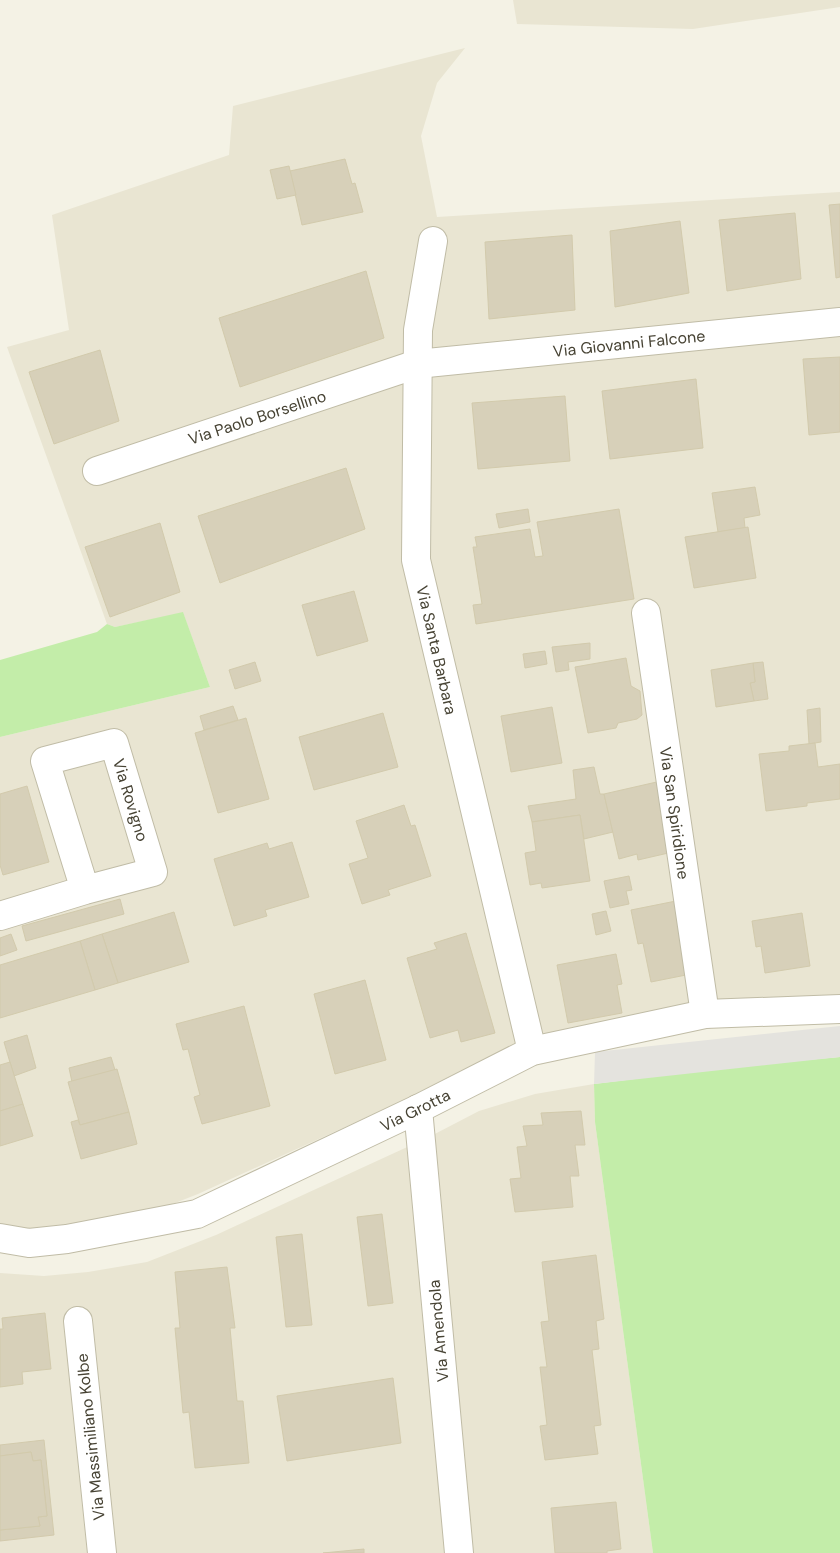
<svg xmlns="http://www.w3.org/2000/svg" width="840" height="1553" viewBox="0 0 840 1553" font-family="'DM Sans',sans-serif">
  <style>
    .residential { fill: #e9e5d2 }
    .green { fill: #c3eda9 }
    .parking { fill: #e4e3de }
    .building { fill: #d7d0b9; stroke: #d2caac }
    .lines { fill: none; stroke-linecap: round; stroke-linejoin: round }
    .minor-casing { stroke: #c0bca6; stroke-width: 30 }
    .minor { stroke: #fff; stroke-width: 28 }
    .labels { text-anchor: middle; stroke-width: 4.5; stroke-linejoin: round; paint-order: stroke }
    .street-label { font-size: 16px; fill: #474334; stroke: #fff }
  </style>
  <rect width="100%" height="100%" fill="#f4f2e5"/>
  <!-- residential -->
  <g class="residential">
    <polygon points="513,0 840,0 840,7 693,29 517,24"/>
    <polygon points="465,48 437,83 421,136 437,217 840,192 840,1012 733,1022 525,1050 462,1070 411,1097 198,1194 134,1219 43,1232 0,1228 0,737 210,687 183,613 115,627 107,624 7,347 69,330 52,215 229,155 233,106"/>
    <polygon points="594,1084 595,1122 653,1553 0,1553 0,1273 44,1276 88,1272 147,1262 216,1235 429,1137 479,1111 535,1094"/>
  </g>
  <!-- green -->
  <g class="green">
    <polygon points="183,612 210,687 0,737 0,660 97,632 107,624 115,627"/>
    <polygon points="840,1057 840,1553 653,1553 595,1122 594,1084 738,1066"/>
  </g>
  <!-- parking -->
  <polygon class="parking" points="840,1026 840,1057 594,1084 595,1052"/>
  <!-- building -->
  <g class="building">
    <polygon points="345,159 352,184 355,183 363,212 302,225 290,171"/>
    <polygon points="289,166 296,195 277,199 270,170"/>
    <polygon points="840,204 840,277 836,278 829,205"/>
    <polygon points="795,213 801,279 727,291 719,220"/>
    <polygon points="680,221 689,293 615,307 610,231"/>
    <polygon points="572,235 575,310 489,319 485,242"/>
    <polygon points="366,271 384,338 240,387 219,318"/>
    <polygon points="100,350 119,421 54,444 29,372"/>
    <polygon points="840,357 840,432 809,435 803,359"/>
    <polygon points="696,379 703,448 610,459 602,391"/>
    <polygon points="565,396 570,461 478,469 472,403"/>
    <polygon points="346,468 365,529 220,583 198,516"/>
    <polygon points="755,487 760,515 744,518 745,528 718,532 712,493"/>
    <polygon points="528,509 530,522 499,528 496,514"/>
    <polygon points="619,509 634,599 476,624 473,605 482,604 473,547 477,547 475,537 530,529 535,557 543,556 537,522"/>
    <polygon points="160,523 180,592 110,617 85,547"/>
    <polygon points="748,527 756,578 694,588 685,537"/>
    <polygon points="354,591 368,641 317,656 302,605"/>
    <polygon points="590,643 590,659 568,662 569,670 556,672 552,647"/>
    <polygon points="545,651 547,664 525,668 523,654"/>
    <polygon points="626,658 631,686 640,691 642,715 637,719 618,723 616,728 588,733 575,667"/>
    <polygon points="255,662 261,681 235,689 229,670"/>
    <polygon points="763,662 768,699 754,701 750,683 755,682 753,663"/>
    <polygon points="753,663 755,682 750,683 754,701 716,707 711,670"/>
    <polygon points="233,706 238,720 204,730 200,716"/>
    <polygon points="552,707 562,763 511,772 501,716"/>
    <polygon points="820,708 821,742 809,744 807,710"/>
    <polygon points="383,713 398,767 314,790 299,737"/>
    <polygon points="246,718 269,799 218,813 195,733"/>
    <polygon points="815,743 818,767 840,764 840,799 807,803 807,806 766,811 759,754 789,751 789,746"/>
    <polygon points="594,767 600,794 604,794 613,832 584,839 580,815 532,822 528,806 576,799 573,770"/>
    <polygon points="661,781 677,851 638,860 637,854 619,859 604,794"/>
    <polygon points="27,786 49,862 3,875 0,865 0,794"/>
    <polygon points="404,805 411,826 415,825 431,876 388,890 390,895 362,904 349,864 368,858 356,821"/>
    <polygon points="580,815 590,881 542,888 541,883 530,885 525,853 536,851 532,822"/>
    <polygon points="292,842 309,897 265,910 267,916 234,926 214,859 267,843 269,849"/>
    <polygon points="629,876 632,890 626,891 629,904 610,908 604,881"/>
    <polygon points="120,899 124,914 26,941 22,926"/>
    <polygon points="681,900 696,973 651,982 643,943 638,944 631,910"/>
    <polygon points="606,911 611,931 596,935 592,914"/>
    <polygon points="174,912 189,962 118,983 102,934"/>
    <polygon points="802,913 810,966 765,973 761,946 756,947 752,921"/>
    <polygon points="466,933 495,1033 461,1042 458,1030 430,1038 407,958 437,949 434,943"/>
    <polygon points="11,934 17,950 0,956 0,938"/>
    <polygon points="102,934 118,983 95,990 80,941"/>
    <polygon points="80,941 95,990 0,1018 0,965"/>
    <polygon points="616,954 622,984 617,985 622,1013 568,1023 557,965"/>
    <polygon points="365,980 386,1060 335,1074 314,994"/>
    <polygon points="244,1006 270,1106 202,1124 194,1097 200,1095 188,1049 183,1050 176,1024"/>
    <polygon points="27,1035 36,1068 14,1076 4,1042"/>
    <polygon points="111,1057 115,1070 72,1082 69,1068"/>
    <polygon points="10,1062 23,1104 0,1111 0,1065"/>
    <polygon points="117,1069 129,1112 80,1125 68,1082"/>
    <polygon points="23,1104 33,1136 0,1146 0,1111"/>
    <polygon points="581,1111 585,1145 575,1145 579,1176 570,1176 573,1207 515,1212 510,1179 521,1178 517,1147 527,1146 523,1126 543,1125 541,1113"/>
    <polygon points="129,1112 137,1144 81,1159 71,1122 78,1120 80,1125"/>
    <polygon points="382,1214 393,1303 368,1306 357,1217"/>
    <polygon points="302,1234 312,1325 286,1327 276,1237"/>
    <polygon points="596,1255 604,1319 596,1321 599,1349 592,1350 601,1425 594,1426 598,1454 545,1460 540,1426 547,1425 540,1367 547,1367 541,1322 549,1321 542,1262"/>
    <polygon points="227,1267 235,1328 230,1328 237,1401 243,1401 249,1463 195,1468 189,1412 183,1413 175,1328 180,1328 175,1272"/>
    <polygon points="45,1313 51,1369 22,1372 23,1384 0,1387 0,1329 3,1329 2,1318"/>
    <polygon points="393,1378 401,1443 287,1461 277,1396"/>
    <polygon points="44,1440 54,1535 0,1541 0,1530 40,1526 38,1517 47,1516 41,1460 33,1461 31,1452 0,1456 0,1445"/>
    <polygon points="31,1452 33,1461 41,1460 47,1516 38,1517 40,1526 0,1530 0,1456"/>
    <polygon points="616,1502 621,1549 607,1551 607,1553 555,1553 551,1508"/>
    <polygon points="364,1549 364,1553 323,1553"/>
  </g>
  <g class="lines">
    <!-- minor casing -->
    <g class="minor-casing">
      <g id="minor">
        <polyline points="433,241 418,330 416,560 532,1051"/>
        <polyline points="97,471 417,364 840,322"/>
        <polyline points="646,613 705,1014"/>
        <polyline points="0,916 85,890 153,872 114,743 45,761 85,890"/>
        <polyline points="418,1109 459,1553"/>
        <polyline points="0,1238 29,1243 67,1239 197,1214 418,1109 532,1051 705,1014 840,1009"/>
        <polyline points="78,1321 102,1553"/>
      </g>
    </g>
    <!-- minor -->
    <use href="#minor" class="minor"/>
  </g>
  <g class="labels">
    <!-- street labels -->
    <g class="street-label">
      <text transform="translate(629 343) rotate(-6)" y="6">Via Giovanni Falcone</text>
      <text transform="translate(257 417) rotate(-18)" y="6">Via Paolo Borsellino</text>
      <text transform="translate(437 650) rotate(77)" y="6">Via Santa Barbara</text>
      <text transform="translate(131 800) rotate(73)" y="6">Via Rovigno</text>
      <text transform="translate(675 813) rotate(82)" y="6">Via San Spiridione</text>
      <text transform="translate(415 1110) rotate(-26)" y="6">Via Grotta</text>
      <text transform="translate(438 1331) rotate(-95)" y="6">Via Amendola</text>
      <text transform="translate(90 1437) rotate(-96)" y="6">Via Massimiliano Kolbe</text>
    </g>
  </g>
</svg>
